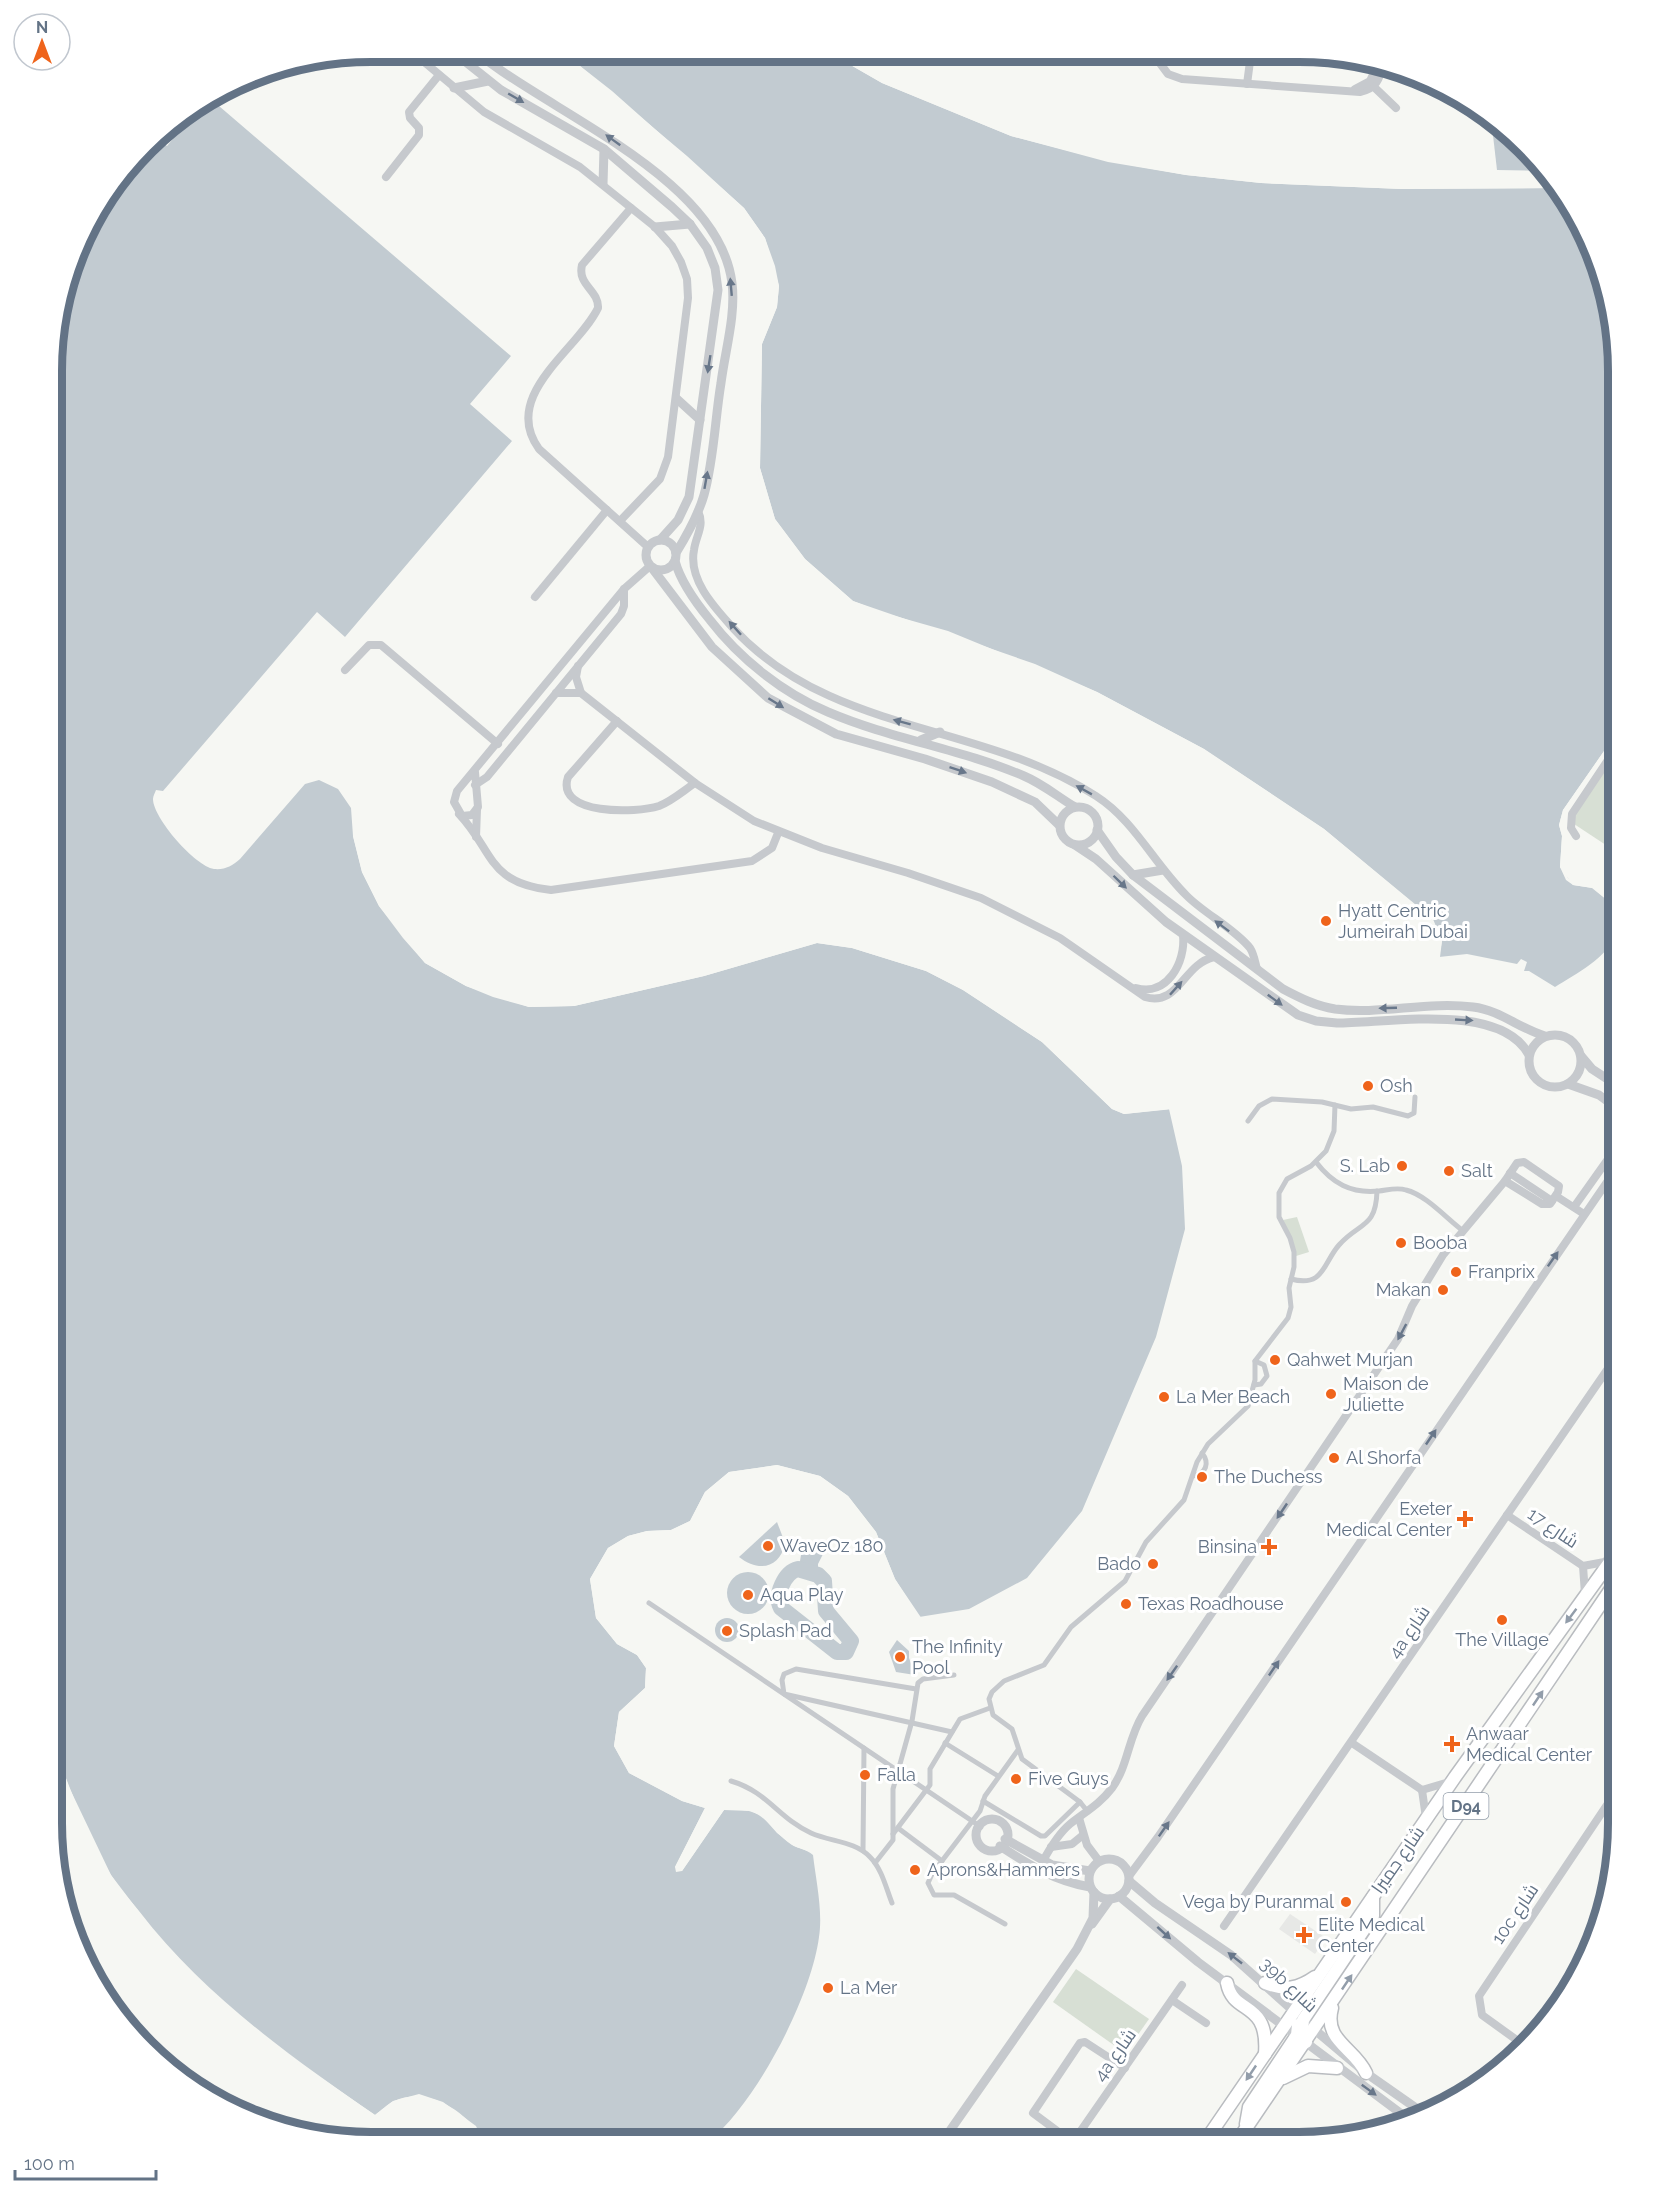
<svg xmlns="http://www.w3.org/2000/svg" width="1669" height="2194" viewBox="0 0 1669 2194" font-family="Raleway,Cairo,sans-serif">
  <style>
    .built { fill: #e7e8e6 }
    .green { fill: #d7dfd4 }
    .water { fill: #c2cbd1 }
    .pier { fill: #f6f7f3 }
    .lines { fill: none; stroke-linecap: round; stroke-linejoin: round }
    .river { stroke: #c2cbd1; stroke-width: 16 }
    .primary-casing { stroke: #b9bcc0; stroke-width: 15 }
    .pedestrian { stroke: #c6c9cd; stroke-width: 5 }
    .minor { stroke: #c6c9cd; stroke-width: 8 }
    .tertiary { stroke: #c6c9cd; stroke-width: 9 }
    .primary { stroke: #fff; stroke-width: 12 }
    .oneway { fill: #68778a }
    .oneway2 { fill: #929daa }
    .poi-dot { fill: #ef641b; stroke: #fff; stroke-width: 2 }
    .labels { text-anchor: middle; stroke-width: 6; stroke-linejoin: round; paint-order: stroke }
    .shield { fill: #fff; stroke: #929daa; stroke-width: 1.5 }
    .shield-label { font-size: 16px; font-weight: bold; fill: #637386 }
    .poi-label { font-size: 18px; fill: #637386; stroke: #fff; text-anchor: start }
    .street-label { font-size: 18px; fill: #637386; stroke: #fff }
    .rim { fill: none; stroke: #637386; stroke-width: 8 }
  </style>
  <rect width="100%" height="100%" fill="#f6f7f3"/>
  <!-- built -->
  <polygon class="built" points="1290,1914 1326,1938 1315,1954 1279,1929"/>
  <!-- green -->
  <g class="green">
    <polygon points="1618,745 1618,853 1571,822"/>
    <polygon points="1297,1217 1309,1252 1296,1256 1283,1220"/>
    <polygon points="1076,1969 1149,2019 1125,2053 1053,2002"/>
  </g>
  <!-- water -->
  <g class="water">
    <path d="M552,52h276l54,31 129,53 97,25 78,14 75,8 141,6 155,-1 28,41 22,59 11,82v287l-3,15 3,5v54l-55,79 -4,15 3,11 -2,31 13,18 19,3 26,21c0,7 2,18 -1,24 -10,25 -41,41 -62,54l-26,-16h-5l3,-9 -6,-3 -4,5 -50,-10 -28,3 3,-16 -10,-22 -108,-90 -120,-80 -107,-57 -149,-61 -67,-19 -28,-11 -48,-42 -30,-40 -15,-51 2,-124 15,-37 2,-21 -14,-48 -21,-30 -57,-52 -112,-94z"/>
    <path d="M212,100l299,256 -41,48 42,37 -167,196 -28,-25 -154,179 -7,-1c-1,3 -3,6 -3,9 0,19 42,67 61,70 11,1 18,-3 26,-10l65,-75 14,-4 19,9 13,19 2,28 9,36 17,34 46,57 41,23 63,21 45,-1 130,-30 113,-33 35,5 74,23 37,19 79,52 70,67 12,5 45,-5 13,57 3,63 -29,108 -74,174 -55,67 -58,31 -50,8 -24,-38 -19,-47 -28,-36 -28,-20 -43,-11 -48,7 -24,20 -15,29 -19,9 -24,1 -19,5 -20,12 -18,31 6,39 21,26 20,11 9,13 -1,20 -26,24 -5,34 15,27 53,28 23,7 -30,59 7,4 42,-61c9,0 20,-1 28,2 16,5 25,24 40,33 7,4 14,4 21,10 3,26 10,56 6,82 -8,61 -63,166 -110,204h-226c-15,-30 -56,-55 -89,-40 -7,3 -13,10 -19,14 -87,-60 -171,-120 -236,-204 -9,-11 -20,-23 -28,-36 -24,-38 -44,-94 -60,-137l3,-1409 40,-118 61,-75 12,10 34,-40z"/>
    <polygon points="1491,118 1538,160 1546,171 1497,170"/>
    <path d="M777,1522l8,21c-5,26 -27,29 -46,14z"/>
    <polygon points="802,1549 823,1554 818,1564 818,1575 807,1571 794,1570 800,1561"/>
    <circle cx="748" cy="1593" r="21"/>
    <circle cx="727" cy="1630" r="12"/>
    <polygon points="897,1640 909,1651 909,1658 915,1675 896,1672 889,1652"/>
  </g>
  <!-- pier -->
  <g class="pier">
    <polygon points="549,52 575,62 612,91 744,208 765,238 775,266 779,286 777,307 762,344 760,468 775,519 805,559 853,601 1035,664 1097,692 1204,749 1324,829 1433,919 1442,941 1440,957 1456,957 1438,959 1439,942 1430,921 1322,832 1202,751 1096,695 1034,667 851,603 803,562 773,520 763,495 757,468 759,343 774,306 776,286 772,267 762,240 742,210 685,158 574,64"/>
    <polygon points="828,52 834,52 884,80 1012,133 1109,159 1186,172 1261,180 1402,186 1555,185 1557,188 1402,189 1261,183 1186,175 1108,162 1011,136 882,83"/>
    <polygon points="1618,731 1618,736 1566,812 1562,825 1565,836 1562,854 1563,866 1568,878 1574,882 1594,885 1618,905 1618,909 1593,888 1573,885 1566,880 1560,867 1562,836 1559,825 1563,810"/>
    <polygon points="355,824 365,871 382,904 405,936 427,960 467,984 494,994 530,1004 574,1003 703,973 816,940 852,945 927,969 965,988 1044,1040 1113,1106 1125,1111 1169,1106 1173,1109 1124,1114 1112,1109 1042,1042 963,990 926,971 852,948 817,943 704,976 574,1006 529,1007 493,997 466,986 425,963 403,938 379,906 362,872 353,836"/>
    <polygon points="777,1465 820,1476 848,1496 876,1532 895,1579 922,1619 917,1619 893,1580 874,1534 846,1498 818,1479 777,1468 730,1475 708,1494 691,1524 672,1533 647,1534 629,1539 610,1550 593,1580 599,1617 619,1642 639,1653 649,1668 647,1690 622,1713 617,1746 631,1771 683,1798 708,1807 678,1869 724,1807 752,1808 763,1814 779,1831 816,1854 794,1846 777,1833 762,1816 751,1811 724,1810 682,1871 676,1872 675,1867 705,1808 682,1801 629,1773 614,1746 619,1712 645,1688 646,1668 637,1655 617,1644 596,1618 590,1579 608,1548 628,1536 647,1531 671,1530 690,1521 705,1492 729,1472"/>
    <polygon points="51,1738 69,1787 111,1875 159,1938 214,1994 285,2053 375,2115 393,2101 419,2094 443,2102 476,2126 483,2141 480,2141 474,2128 442,2105 419,2097 394,2104 373,2118 284,2055 212,1996 157,1939 108,1877 66,1788 51,1747"/>
  </g>
  <g class="lines">
    <!-- river -->
    <path class="river" d="M798,1569l20,6 6,6 2,30 25,30 -5,11h-9l-56,-44c-7,-13 4,-36 17,-39z"/>
    <!-- primary casing -->
    <g class="primary-casing">
      <g id="primary">
        <path d="M1227,1983c6,33 42,16 38,71"/>
        <path d="M1265,1983c20,8 33,6 50,-6"/>
        <path d="M1332,2008c-9,33 23,40 34,65"/>
        <polyline points="1306,2042 1302,2031 1303,2020 1373,1916 1373,1897"/>
        <polyline points="1283,2078 1308,2066 1337,2068"/>
        <polyline points="1246,2124 1249,2107 1297,2035 1298,2025"/>
        <polyline points="1204,2143 1455,1777 1617,1552"/>
        <polyline points="1236,2143 1617,1580"/>
      </g>
    </g>
    <!-- pedestrian -->
    <g class="pedestrian">
      <polyline points="1248,1121 1259,1106 1272,1099 1322,1102 1351,1109 1373,1107 1408,1116 1414,1113 1415,1097"/>
      <path d="M1316,1162c16,21 35,32 63,29 9,-1 18,-4 27,-1 20,5 40,28 56,40"/>
      <path d="M1291,1279c33,9 32,-16 48,-34 20,-23 37,-16 38,-54"/>
      <polyline points="1254,1385 1261,1384 1267,1376 1264,1365 1255,1361"/>
      <path d="M1193,1476c13,-2 17,-13 9,-23"/>
      <polyline points="649,1603 981,1827"/>
      <polyline points="916,1689 796,1669 784,1674 782,1680 784,1694 952,1732"/>
      <polyline points="945,1743 998,1776"/>
      <path d="M731,1781c37,11 47,37 80,52 20,9 44,8 59,24 12,12 16,31 22,46"/>
      <polyline points="983,1801 1041,1836 1045,1836 1080,1802"/>
      <polyline points="1088,1812 1080,1802 1022,1759 1012,1729 993,1715 989,1699 992,1692 1004,1681 1044,1665 1071,1627 1125,1581 1146,1542 1184,1500 1197,1462 1208,1444 1248,1406 1255,1380 1255,1361 1288,1318 1291,1307 1289,1288 1294,1267 1294,1252 1290,1238 1279,1217 1279,1193 1287,1179 1311,1166 1326,1151 1334,1131 1335,1105"/>
      <polyline points="898,1828 942,1861"/>
      <polyline points="893,1834 930,1785 930,1769 960,1719 990,1708"/>
      <polyline points="863,1851 864,1748"/>
      <polyline points="875,1863 893,1840 893,1789 912,1721 918,1683 923,1679 954,1675"/>
      <polyline points="1005,1924 954,1895 934,1895 928,1883 932,1874 980,1811 985,1796 1018,1750"/>
    </g>
    <!-- minor -->
    <g class="minor">
      <polyline points="411,51 484,112 580,167 655,227 672,246 681,262 687,279 688,298 668,457 660,479 620,521"/>
      <path d="M1159,62l9,12 14,5 178,13c15,-3 22,-13 20,-28"/>
      <polyline points="1247,84 1251,54"/>
      <polyline points="1373,86 1396,108"/>
      <polyline points="1355,89 1370,81 1378,64"/>
      <polyline points="386,177 419,135 419,128 410,118 409,112 439,75"/>
      <path d="M631,208l-49,57c-5,20 17,25 16,43 -20,42 -98,87 -59,141l109,98"/>
      <path d="M698,511c7,15 -2,24 -4,39 -6,30 21,58 39,78 98,107 246,93 363,168 39,25 58,68 91,100 18,18 48,33 63,52 4,6 5,14 7,21"/>
      <polyline points="535,597 607,510"/>
      <path d="M578,666l-2,11 5,16 114,90 59,38 68,27 86,25 73,25 79,40 85,59c34,10 38,-33 69,-40"/>
      <polyline points="345,670 369,645 381,645 498,744"/>
      <polyline points="556,693 581,693"/>
      <path d="M617,721l-49,56c-13,39 69,36 91,29 13,-5 24,-15 36,-23"/>
      <polyline points="475,772 478,807 472,815 462,816 454,802 457,791 624,589 650,566"/>
      <polyline points="475,785 487,777 621,614 624,606 624,589"/>
      <path d="M459,814c35,37 28,69 92,76l201,-29 20,-13 6,-15"/>
      <polyline points="1576,836 1571,828 1572,814 1618,745"/>
      <polyline points="476,837 477,809"/>
      <path d="M1136,988c31,9 50,-26 47,-53"/>
      <polygon points="1524,1162 1559,1186 1558,1192 1550,1204 1542,1204 1505,1181 1517,1163"/>
      <polyline points="1510,1173 1552,1201"/>
      <polyline points="1556,1196 1584,1214"/>
      <polyline points="1574,1207 1618,1145"/>
      <polyline points="1507,1515 1583,1566 1610,1561"/>
      <polyline points="1583,1566 1585,1594"/>
      <polyline points="1605,1599 1617,1596"/>
      <polyline points="1352,1743 1422,1790"/>
      <polyline points="1422,1790 1449,1782"/>
      <polyline points="1422,1790 1426,1818"/>
      <polyline points="1079,1818 1087,1845 1099,1861"/>
      <polyline points="1051,1847 1072,1844 1083,1835"/>
      <path d="M1043,1861c7,-13 15,-27 27,-37 15,-12 30,-20 42,-36 16,-22 16,-49 30,-72l256,-377 14,-33 31,-51 62,-74"/>
      <polyline points="1129,1876 1158,1837 1618,1166"/>
      <polyline points="1224,1926 1618,1354"/>
      <polyline points="1172,2000 1206,2023"/>
      <polyline points="1525,2046 1482,2015 1479,1996 1617,1790"/>
      <polyline points="1072,2142 1033,2113 1080,2043 1085,2042 1125,2068"/>
      <polyline points="1073,2142 1182,1985"/>
    </g>
    <!-- tertiary -->
    <g class="tertiary">
      <polyline points="452,51 501,90 604,149 672,207 690,224 707,248 715,268 718,290 689,497 678,520 660,540"/>
      <path d="M475,51c74,62 244,126 257,232 4,32 -7,68 -11,100 -6,36 -7,76 -17,112 -6,21 -17,40 -28,58"/>
      <polyline points="424,61 425,51"/>
      <polyline points="454,88 488,81"/>
      <polyline points="603,184 604,149"/>
      <polyline points="655,227 690,224"/>
      <polyline points="677,399 700,420"/>
      <circle cx="661" cy="555" r="15"/>
      <path d="M675,561c6,22 21,42 35,59 30,39 73,73 118,92 63,27 133,37 196,64 19,8 34,21 51,31"/>
      <polyline points="652,568 712,647 768,698 836,734 925,759 992,782 1035,802 1059,825"/>
      <polyline points="921,740 940,732"/>
      <circle cx="1079" cy="826" r="19"/>
      <path d="M1097,830l19,27 17,18 150,114c17,9 33,17 52,20 45,6 92,-8 138,-2 27,3 47,22 72,29"/>
      <path d="M1075,845l21,14 70,63 132,93 18,6 21,2c52,0 164,-21 192,32"/>
      <polyline points="1133,875 1163,870"/>
      <circle cx="1555" cy="1061" r="26"/>
      <polyline points="1581,1056 1592,1069 1618,1086"/>
      <polyline points="1568,1084 1599,1095 1618,1109"/>
      <circle cx="992" cy="1835" r="16"/>
      <polyline points="1005,1839 1052,1865 1090,1871"/>
      <path d="M1000,1846c29,19 55,35 90,41"/>
      <circle cx="1109" cy="1879" r="20"/>
      <polyline points="1129,1881 1155,1903 1231,1955 1299,2016"/>
      <polyline points="1119,1896 1198,1962 1411,2121"/>
      <polyline points="1092,1924 1110,1899"/>
      <polyline points="1309,2025 1366,2073 1426,2115"/>
      <polyline points="942,2142 1077,1949 1093,1918 1094,1892"/>
    </g>
    <!-- primary -->
    <use href="#primary" class="primary"/>
  </g>
  <!-- one-way arrows -->
  <defs><path id="oneway-solid" d="M-6-.8H1V-3.2L6.5 0L1 3.2V.8H-6Z" transform="scale(1.5)"/></defs>
  <g class="oneway">
    <use href="#oneway-solid" transform="translate(516 98) rotate(30)"/>
    <use href="#oneway-solid" transform="translate(613 140) rotate(-144)"/>
    <use href="#oneway-solid" transform="translate(731 287) rotate(-95)"/>
    <use href="#oneway-solid" transform="translate(709 364) rotate(99)"/>
    <use href="#oneway-solid" transform="translate(706 480) rotate(-80)"/>
    <use href="#oneway-solid" transform="translate(735 628) rotate(-132)"/>
    <use href="#oneway-solid" transform="translate(776 703) rotate(32)"/>
    <use href="#oneway-solid" transform="translate(902 722) rotate(-165)"/>
    <use href="#oneway-solid" transform="translate(958 770) rotate(19)"/>
    <use href="#oneway-solid" transform="translate(1084 790) rotate(-151)"/>
    <use href="#oneway-solid" transform="translate(1120 882) rotate(44)"/>
    <use href="#oneway-solid" transform="translate(1222 926) rotate(-143)"/>
    <use href="#oneway-solid" transform="translate(1176 988) rotate(-48)"/>
    <use href="#oneway-solid" transform="translate(1275 1000) rotate(36)"/>
    <use href="#oneway-solid" transform="translate(1388 1008) rotate(178)"/>
    <use href="#oneway-solid" transform="translate(1464 1020) rotate(3)"/>
    <use href="#oneway-solid" transform="translate(1553 1259) rotate(-55)"/>
    <use href="#oneway-solid" transform="translate(1402 1332) rotate(118)"/>
    <use href="#oneway-solid" transform="translate(1431 1437) rotate(-56)"/>
    <use href="#oneway-solid" transform="translate(1282 1511) rotate(124)"/>
    <use href="#oneway-solid" transform="translate(1274 1668) rotate(-56)"/>
    <use href="#oneway-solid" transform="translate(1172 1673) rotate(125)"/>
    <use href="#oneway-solid" transform="translate(1164 1829) rotate(-55)"/>
    <use href="#oneway-solid" transform="translate(1164 1933) rotate(42)"/>
    <use href="#oneway-solid" transform="translate(1235 1958) rotate(-142)"/>
    <use href="#oneway-solid" transform="translate(1369 2090) rotate(36)"/>
  </g>
  <g class="oneway2">
    <use href="#oneway-solid" transform="translate(1571 1616) rotate(127)"/>
    <use href="#oneway-solid" transform="translate(1538 1698) rotate(-56)"/>
    <use href="#oneway-solid" transform="translate(1347 1982) rotate(-56)"/>
    <use href="#oneway-solid" transform="translate(1251 2073) rotate(124)"/>
  </g>
  <!-- markers -->
  <g class="poi-dot">
    <circle cx="1326" cy="921" r="6"/>
    <circle cx="1368" cy="1086" r="6"/>
    <circle cx="1402" cy="1166" r="6"/>
    <circle cx="1449" cy="1171" r="6"/>
    <circle cx="1401" cy="1243" r="6"/>
    <circle cx="1456" cy="1272" r="6"/>
    <circle cx="1443" cy="1290" r="6"/>
    <circle cx="1275" cy="1360" r="6"/>
    <circle cx="1331" cy="1394" r="6"/>
    <circle cx="1164" cy="1397" r="6"/>
    <circle cx="1334" cy="1458" r="6"/>
    <circle cx="1202" cy="1477" r="6"/>
    <path d="M1462 1510h6v6h6v6h-6v6h-6v-6h-6v-6h6z"/>
    <circle cx="768" cy="1546" r="6"/>
    <path d="M1266 1538h6v6h6v6h-6v6h-6v-6h-6v-6h6z"/>
    <circle cx="1153" cy="1564" r="6"/>
    <circle cx="748" cy="1595" r="6"/>
    <circle cx="1126" cy="1604" r="6"/>
    <circle cx="1502" cy="1620" r="6"/>
    <circle cx="727" cy="1631" r="6"/>
    <circle cx="900" cy="1657" r="6"/>
    <path d="M1449 1735h6v6h6v6h-6v6h-6v-6h-6v-6h6z"/>
    <circle cx="865" cy="1775" r="6"/>
    <circle cx="1016" cy="1779" r="6"/>
    <circle cx="915" cy="1870" r="6"/>
    <circle cx="1346" cy="1902" r="6"/>
    <path d="M1301 1926h6v6h6v6h-6v6h-6v-6h-6v-6h6z"/>
    <circle cx="828" cy="1988" r="6"/>
  </g>
  <g class="labels">
    <!-- shield labels -->
    <rect class="shield" x="1443.5" y="1793" width="45" height="26" rx="4.5"/>
    <g class="shield-label">
      <text x="1466" y="1812">D94</text>
    </g>
    <!-- poi labels -->
    <g class="poi-label">
      <text x="1338" y="917">Hyatt Centric<tspan x="1338" dy="21">Jumeirah Dubai</tspan></text>
      <text x="1380" y="1092">Osh</text>
      <text x="1390" y="1172" text-anchor="end">S. Lab</text>
      <text x="1461" y="1177">Salt</text>
      <text x="1413" y="1249">Booba</text>
      <text x="1468" y="1278">Franprix</text>
      <text x="1431" y="1296" text-anchor="end">Makan</text>
      <text x="1287" y="1366">Qahwet Murjan</text>
      <text x="1343" y="1390">Maison de<tspan x="1343" dy="21">Juliette</tspan></text>
      <text x="1176" y="1403">La Mer Beach</text>
      <text x="1346" y="1464">Al Shorfa</text>
      <text x="1214" y="1483">The Duchess</text>
      <text x="1452" y="1515" text-anchor="end">Exeter<tspan x="1452" dy="21">Medical Center</tspan></text>
      <text x="780" y="1552">WaveOz 180</text>
      <text x="1257" y="1553" text-anchor="end">Binsina</text>
      <text x="1141" y="1570" text-anchor="end">Bado</text>
      <text x="760" y="1601">Aqua Play</text>
      <text x="1138" y="1610">Texas Roadhouse</text>
      <text x="739" y="1637">Splash Pad</text>
      <text x="1502" y="1646" text-anchor="middle">The Village</text>
      <text x="912" y="1653">The Infinity<tspan x="912" dy="21">Pool</tspan></text>
      <text x="1466" y="1740">Anwaar<tspan x="1466" dy="21">Medical Center</tspan></text>
      <text x="877" y="1781">Falla</text>
      <text x="1028" y="1785">Five Guys</text>
      <text x="927" y="1876">Aprons&amp;Hammers</text>
      <text x="1334" y="1908" text-anchor="end">Vega by Puranmal</text>
      <text x="1318" y="1931">Elite Medical<tspan x="1318" dy="21">Center</tspan></text>
      <text x="840" y="1994">La Mer</text>
    </g>
    <!-- street labels -->
    <g class="street-label">
      <text transform="translate(1553 1528) rotate(34)" y="6">شارع 17</text>
      <text transform="translate(1409 1632) rotate(-56)" y="6">4a شارع</text>
      <text transform="translate(1398 1860) rotate(-55)" y="6">شارع جميرا</text>
      <text transform="translate(1515 1914) rotate(-56)" y="6">10c شارع</text>
      <text transform="translate(1289 1985) rotate(43)" y="6">39b شارع</text>
      <text transform="translate(1115 2055) rotate(-55)" y="6">4a شارع</text>
    </g>
  </g>
  <!-- crop -->
  <path d="M0 0H1669V2194H0ZM371 62H1299A309 309 0 0 1 1608 371V1823A309 309 0 0 1 1299 2132H371A309 309 0 0 1 62 1823V371A309 309 0 0 1 371 62Z" fill="#fff" fill-rule="evenodd"/>
  <path class="rim" d="M371 62H1299A309 309 0 0 1 1608 371V1823A309 309 0 0 1 1299 2132H371A309 309 0 0 1 62 1823V371A309 309 0 0 1 371 62Z"/>
  <!-- north arrow -->
  <g transform="translate(42 42)"><circle r="28" fill="#ffffff" stroke="#c1c7cf" stroke-width="1.5"/>
  <path d="M0-4.5L10 22L0 15L-10 22Z" fill="#ef641b"/>
  <text y="-9" font-size="16" font-weight="bold" text-anchor="middle" fill="#637386">N</text>
  </g>
  <!-- scale -->
  <path d="M15 2170v9h141v-9" fill="none" stroke="#637386" stroke-width="3"/>
  <text x="24" y="2170" font-size="18" fill="#637386" stroke="#ffffff" stroke-width="4.5" paint-order="stroke">100 m</text>
</svg>
